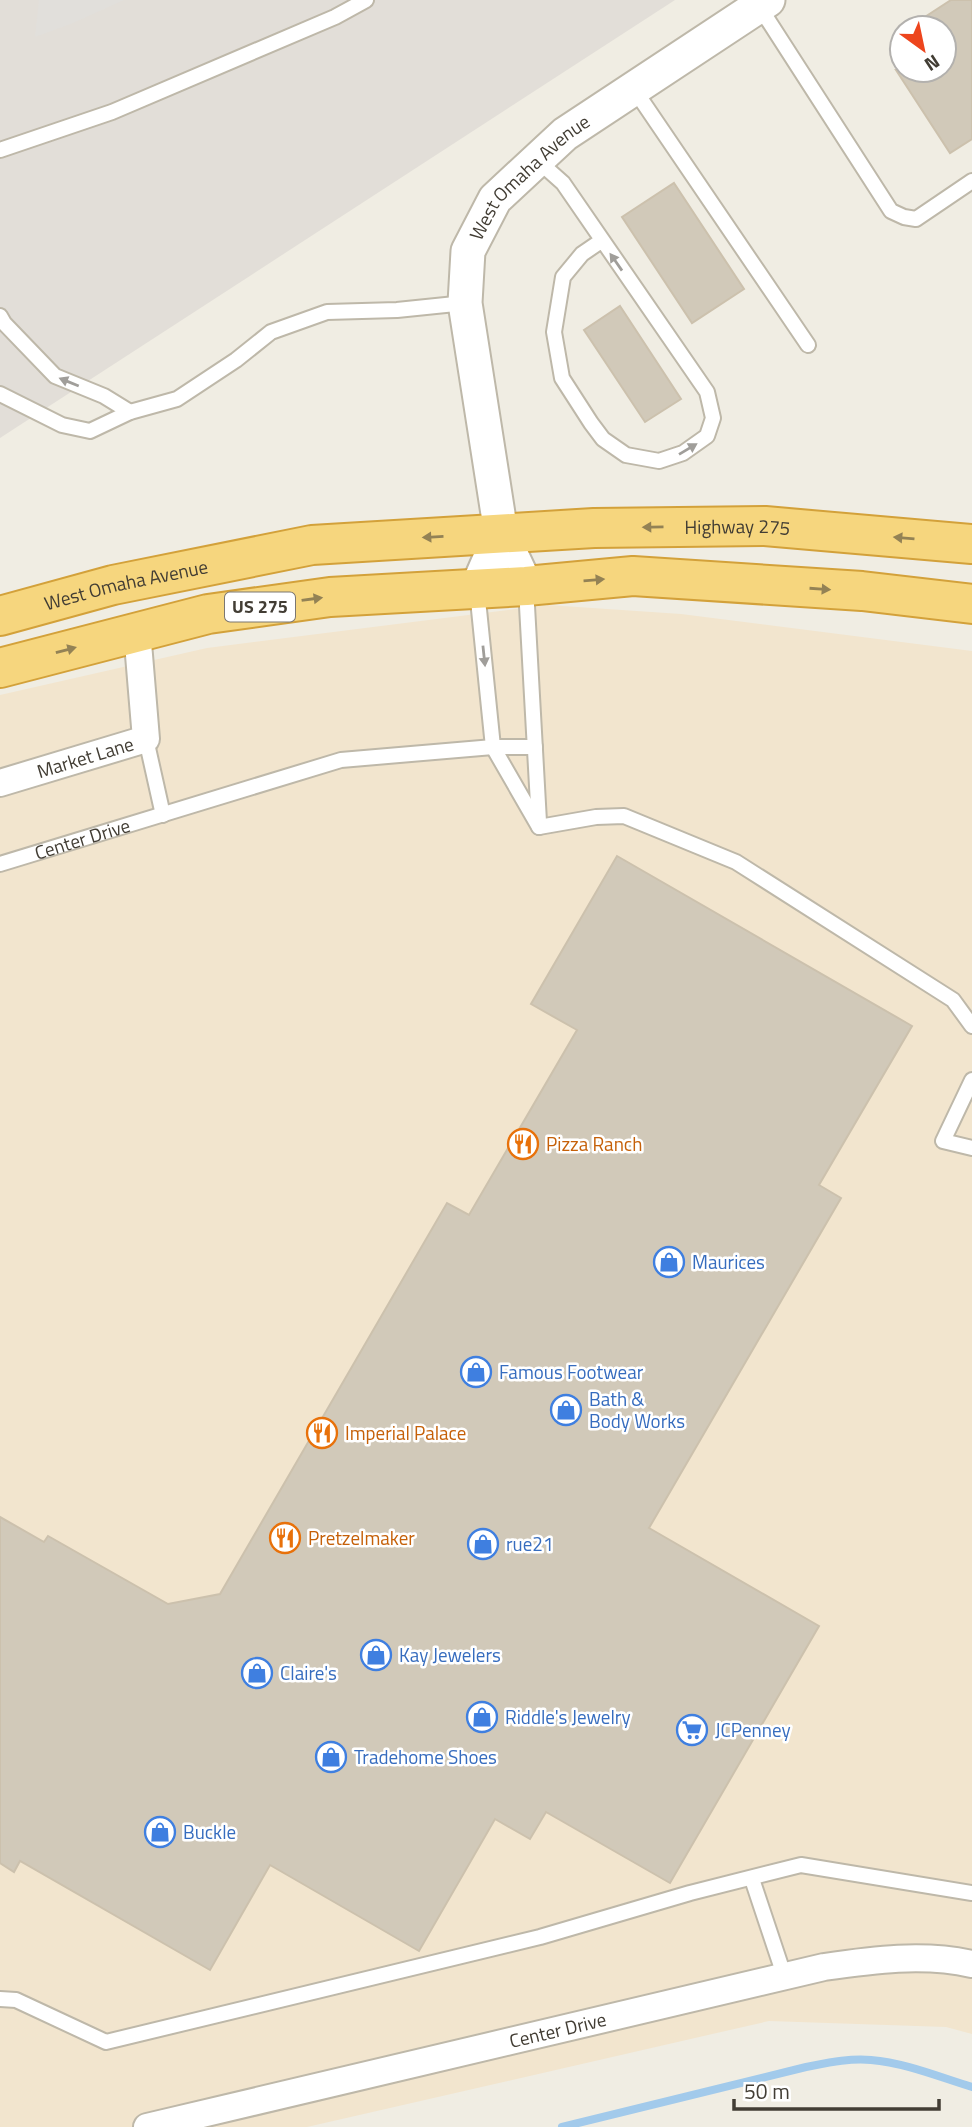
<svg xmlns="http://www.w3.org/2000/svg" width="972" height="2127" viewBox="0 0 972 2127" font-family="'Titillium Web',sans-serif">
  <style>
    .commercial { fill: #f2e5ce }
    .industrial { fill: #e2ded8 }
    .parking { fill: #e1dfdb }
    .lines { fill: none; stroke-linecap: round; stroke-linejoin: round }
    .stream { stroke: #a2caeb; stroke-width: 8 }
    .building { fill: #d1c9b9; stroke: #ccc1ad; stroke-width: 2 }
    .service-casing { stroke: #beb8a9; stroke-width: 18 }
    .minor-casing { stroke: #beb8a9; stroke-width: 30 }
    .tertiary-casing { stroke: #beb8a9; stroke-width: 37 }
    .trunk-casing { stroke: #d3a13a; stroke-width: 42 }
    .service { stroke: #fff; stroke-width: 14 }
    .minor { stroke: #fff; stroke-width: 26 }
    .tertiary { stroke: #fff; stroke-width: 33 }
    .trunk { stroke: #f6d67e; stroke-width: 38 }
    .oneway { fill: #a09e9a }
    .oneway2 { fill: #938255 }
    .labels { text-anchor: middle; stroke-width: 5; stroke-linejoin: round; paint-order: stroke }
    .shield { fill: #fff; stroke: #7b7771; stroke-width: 2 }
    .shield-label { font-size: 18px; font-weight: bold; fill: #423d34 }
    .street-label { font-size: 19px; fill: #423d34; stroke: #fff }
    .food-label { font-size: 19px; fill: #c56008; stroke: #fff; text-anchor: start }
    .shop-label { font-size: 19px; fill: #366cbe; stroke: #fff; text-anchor: start }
  </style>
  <rect width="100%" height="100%" fill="#f0ede3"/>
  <!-- commercial -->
  <polygon class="commercial" points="548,605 681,614 972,651 972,2034 946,2027 769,2021 307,2127 0,2127 0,695 207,648"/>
  <!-- industrial -->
  <polygon class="industrial" points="0,0 675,0 0,438"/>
  <!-- parking -->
  <polygon class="parking" points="39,0 124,0 73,23 35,37"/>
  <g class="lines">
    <!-- stream -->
    <path class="stream" d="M562,2127l244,-60c21,-4 43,-9 65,-7 35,3 68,17 101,27"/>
  </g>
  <!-- building -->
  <g class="building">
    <polygon points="951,0 972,0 972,139 950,153 896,70 944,70 944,28 908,28"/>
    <polygon points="674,183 744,289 692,323 622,217"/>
    <polygon points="620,306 681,399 645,422 584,330"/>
    <polygon points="617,856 912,1026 819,1185 841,1198 649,1528 819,1626 670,1883 546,1812 530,1839 495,1819 419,1951 270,1865 210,1970 20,1861 14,1872 0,1863 0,1517 44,1542 48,1536 168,1604 220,1594 447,1203 469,1215 577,1030 531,1004"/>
  </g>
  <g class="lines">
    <!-- service casing -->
    <g class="service-casing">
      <g id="service">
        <polyline points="759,6 891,211 904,217 916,219 972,181"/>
        <polyline points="634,89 808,345"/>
        <polyline points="0,150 112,112 335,17 366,0"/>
        <polyline points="536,159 563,183 707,392 713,418 707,436 683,453 659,461 626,455 603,439 591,423 562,378 554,332 563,277 582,254 601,241"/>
        <polyline points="0,316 4,323 55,376 104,396 130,412"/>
        <polyline points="0,394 62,425 90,431 130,412 177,399 236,360 271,332 327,312 397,310 465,303"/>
        <polyline points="526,588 539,822"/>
        <polyline points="477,590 493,747 539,827"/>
        <polyline points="146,739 163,815"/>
        <polyline points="539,827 596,817 624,816 736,862 953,1000 972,1026"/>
        <path id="s1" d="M0,864l341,-104 152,-13h42"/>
        <polyline points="972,1080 943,1141 972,1148"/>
        <polyline points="752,1879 784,1975"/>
        <polyline points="0,1999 16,2000 106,2042 540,1937 690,1893 801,1865 972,1893"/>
      </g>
    </g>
    <!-- minor casing -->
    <g class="minor-casing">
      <g id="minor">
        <path id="s2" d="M0,783l146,-44 -9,-108"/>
        <path id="s3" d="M147,2127l677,-160c49,-7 99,-14 148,-3"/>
      </g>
    </g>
    <!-- tertiary casing -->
    <g class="tertiary-casing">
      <g id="tertiary">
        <path id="s4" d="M526,586l-25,-53 -36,-230 3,-52 27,-52 70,-65 203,-134"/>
        <polyline points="477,588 501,533"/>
      </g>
    </g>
    <!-- trunk casing -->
    <g class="trunk-casing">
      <g id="trunk">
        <path id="s5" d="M0,616l113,-31 199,-40 282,-17 171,-2 207,18"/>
        <polyline points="0,668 208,614 330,597 526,586 633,576 862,591 972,604"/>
      </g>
    </g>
    <!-- service -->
    <use href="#service" class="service"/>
    <!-- minor -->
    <use href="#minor" class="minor"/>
    <!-- tertiary -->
    <use href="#tertiary" class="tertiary"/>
    <!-- trunk -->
    <use href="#trunk" class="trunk"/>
  </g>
  <!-- one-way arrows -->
  <defs><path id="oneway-solid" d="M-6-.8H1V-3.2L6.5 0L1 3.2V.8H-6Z" transform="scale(1.75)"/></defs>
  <g class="oneway">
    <use href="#oneway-solid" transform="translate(616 262) rotate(-125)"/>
    <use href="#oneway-solid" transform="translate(69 382) rotate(-158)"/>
    <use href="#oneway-solid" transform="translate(688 449) rotate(-31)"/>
    <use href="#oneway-solid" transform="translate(484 656) rotate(84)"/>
  </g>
  <g class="oneway2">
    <use href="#oneway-solid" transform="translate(653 527) rotate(179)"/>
    <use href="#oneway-solid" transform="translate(433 537) rotate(177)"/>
    <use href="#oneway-solid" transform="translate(904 538) rotate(-175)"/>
    <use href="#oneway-solid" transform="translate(594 580) rotate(-5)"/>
    <use href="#oneway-solid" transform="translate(820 589) rotate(4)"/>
    <use href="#oneway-solid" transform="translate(312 599) rotate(-8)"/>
    <use href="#oneway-solid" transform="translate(66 650) rotate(-15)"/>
  </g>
  <!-- icons -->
  <defs>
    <g id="restaurant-ring" transform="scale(1.575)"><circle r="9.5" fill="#fff" stroke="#e8710a" stroke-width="1.5"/><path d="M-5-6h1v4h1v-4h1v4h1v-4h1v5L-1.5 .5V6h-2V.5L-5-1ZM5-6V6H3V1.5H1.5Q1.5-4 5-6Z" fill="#e8710a"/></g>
    <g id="shop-ring" transform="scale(1.575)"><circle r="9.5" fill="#fff" stroke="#3f7fe0" stroke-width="1.5"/><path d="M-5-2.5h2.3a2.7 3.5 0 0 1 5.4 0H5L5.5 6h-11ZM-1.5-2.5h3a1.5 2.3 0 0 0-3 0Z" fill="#3f7fe0"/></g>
    <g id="supermarket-ring" transform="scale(1.575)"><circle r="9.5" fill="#fff" stroke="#3f7fe0" stroke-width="1.5"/><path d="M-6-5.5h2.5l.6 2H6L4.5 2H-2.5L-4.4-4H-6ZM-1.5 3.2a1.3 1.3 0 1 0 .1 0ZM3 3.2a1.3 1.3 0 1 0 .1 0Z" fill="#3f7fe0"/></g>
  </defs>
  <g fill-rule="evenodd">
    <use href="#restaurant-ring" x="523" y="1144"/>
    <use href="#shop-ring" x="669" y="1262"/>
    <use href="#shop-ring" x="476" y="1372"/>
    <use href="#shop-ring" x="566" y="1410"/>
    <use href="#restaurant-ring" x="322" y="1433"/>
    <use href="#restaurant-ring" x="285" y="1538"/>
    <use href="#shop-ring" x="483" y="1544"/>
    <use href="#shop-ring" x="376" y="1655"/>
    <use href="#shop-ring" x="257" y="1673"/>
    <use href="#shop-ring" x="482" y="1717"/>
    <use href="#supermarket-ring" x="692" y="1730"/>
    <use href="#shop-ring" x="331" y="1757"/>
    <use href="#shop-ring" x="160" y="1832"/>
  </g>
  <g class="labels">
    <!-- shield labels -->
    <rect class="shield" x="225" y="592.5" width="70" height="29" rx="5"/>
    <g class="shield-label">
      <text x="260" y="613">US 275</text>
    </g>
    <!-- street labels -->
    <g class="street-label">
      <text dy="7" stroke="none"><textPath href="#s4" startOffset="441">West Omaha Avenue</textPath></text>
      <text dy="7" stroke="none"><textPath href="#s5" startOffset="746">Highway 275</textPath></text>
      <text dy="7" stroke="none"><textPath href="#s5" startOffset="130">West Omaha Avenue</textPath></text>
      <text dy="7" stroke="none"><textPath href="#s2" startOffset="89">Market Lane</textPath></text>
      <text dy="7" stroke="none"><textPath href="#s1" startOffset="86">Center Drive</textPath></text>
      <text dy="7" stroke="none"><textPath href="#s3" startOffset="422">Center Drive</textPath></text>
    </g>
    <!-- food labels -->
    <g class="food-label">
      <text x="546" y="1151">Pizza Ranch</text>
      <text x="345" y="1440">Imperial Palace</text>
      <text x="308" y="1545">Pretzelmaker</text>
    </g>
    <!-- shop labels -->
    <g class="shop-label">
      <text x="692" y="1269">Maurices</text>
      <text x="499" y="1379">Famous Footwear</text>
      <text x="589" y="1406">Bath &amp;<tspan x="589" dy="22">Body Works</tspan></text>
      <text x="506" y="1551">rue21</text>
      <text x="399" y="1662">Kay Jewelers</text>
      <text x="280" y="1680">Claire's</text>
      <text x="505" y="1724">Riddle's Jewelry</text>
      <text x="715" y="1737">JCPenney</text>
      <text x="354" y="1764">Tradehome Shoes</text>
      <text x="183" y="1839">Buckle</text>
    </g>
  </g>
  <!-- north arrow -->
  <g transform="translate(923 49) rotate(147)"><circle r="33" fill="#ffffff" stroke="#b3b1ae" stroke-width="2"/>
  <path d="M0-5L12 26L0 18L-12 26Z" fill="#ed451d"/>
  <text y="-10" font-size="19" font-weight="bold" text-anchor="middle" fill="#423d34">N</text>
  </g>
  <!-- scale -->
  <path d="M734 2099v10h205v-10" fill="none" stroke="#423d34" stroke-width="3.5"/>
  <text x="744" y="2099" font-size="21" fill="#423d34" stroke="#ffffff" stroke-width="5" paint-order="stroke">50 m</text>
</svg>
